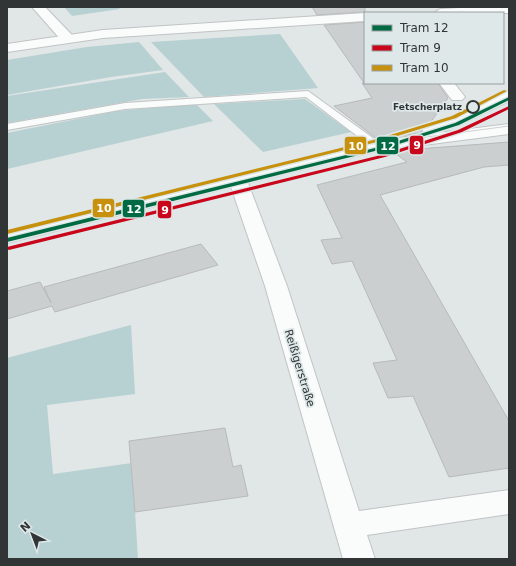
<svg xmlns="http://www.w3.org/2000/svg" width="516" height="566" viewBox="0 0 516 566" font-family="'DejaVu Sans',sans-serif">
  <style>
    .green { fill: #b7d0d2 }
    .building { fill: #cccfcf; stroke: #b6baba }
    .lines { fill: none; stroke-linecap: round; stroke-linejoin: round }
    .lane-casing { stroke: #c1c4c4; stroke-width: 2 }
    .street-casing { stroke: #c1c4c4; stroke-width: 2 }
    .secondary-casing { stroke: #c1c4c4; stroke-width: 2 }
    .lane { fill: #fafbfb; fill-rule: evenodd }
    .street { fill: #fafbfb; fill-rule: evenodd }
    .secondary { fill: #fafbfb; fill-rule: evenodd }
    .tram { stroke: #d0d2d2; stroke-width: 1 }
    .tram-1-casing { stroke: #dee8e9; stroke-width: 3 }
    .tram-2-casing { stroke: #dee8e9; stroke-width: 3 }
    .tram-3-casing { stroke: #dee8e9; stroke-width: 3 }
    .tram-1 { fill: #006b42; fill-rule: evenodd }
    .tram-2 { fill: #c9061a; fill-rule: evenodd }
    .tram-3 { fill: #c7910d; fill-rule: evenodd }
    .stop-dot { fill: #dee8e9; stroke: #313535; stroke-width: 2 }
    .labels { text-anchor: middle; stroke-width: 3.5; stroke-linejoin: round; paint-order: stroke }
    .far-stop-label { font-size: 9px; font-weight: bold; fill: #313535; stroke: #dee8e9; text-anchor: end }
    .street-label { font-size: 11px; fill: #313535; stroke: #dee8e9 }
    .line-badge { stroke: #dee8e9; stroke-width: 1.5 }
    .badge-label { font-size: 11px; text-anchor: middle; font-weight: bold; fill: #fff }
  </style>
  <rect width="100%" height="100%" fill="#e1e6e6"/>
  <!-- green -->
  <g class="green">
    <polygon points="64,7 118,7 120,9 72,16"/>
    <polygon points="280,34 318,88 204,97 151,42"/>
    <polygon points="139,42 163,70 111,77 7,95 7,60 87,47"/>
    <polygon points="165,72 189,97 142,99 7,123 7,96"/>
    <polygon points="305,99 351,132 263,152 214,104"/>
    <polygon points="196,104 213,121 7,169 7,133 117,111"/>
    <polygon points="131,325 135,394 47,405 53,474 132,463 138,559 7,559 7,358"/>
  </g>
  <!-- building -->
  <g class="building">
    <polygon points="312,7 365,7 365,12 317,15"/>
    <polygon points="365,22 365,83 438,83 448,98 430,123 423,125 421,130 422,133 377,139 334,106 372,98 362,83 364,83 324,25"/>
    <polygon points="509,142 509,165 484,167 380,195 509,421 509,468 449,477 413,396 388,398 373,363 397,360 352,261 332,264 321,240 342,238 317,185 407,162 392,151"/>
    <polygon points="201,244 218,265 55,312 52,306 7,319 7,291 40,282 51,303 44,287"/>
    <polygon points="225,428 233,467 241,465 248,496 135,512 129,441"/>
  </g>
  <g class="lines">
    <!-- lane casing -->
    <g class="lane-casing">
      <polygon id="lane" points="308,91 381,144 382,146 381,148 373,148 306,97 125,109 7,130 7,124 125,103"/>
    </g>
    <!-- street casing -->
    <g class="street-casing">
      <g id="street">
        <polygon points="32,7 45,7 72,35 74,38 72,41 62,41"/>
        <polygon points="439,83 454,83 465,97 462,100 452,100"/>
        <polygon points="509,90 509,101 459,125 437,133 509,124 509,134 377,151 248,183 287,286 359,511 509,490 509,514 367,535 375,559 343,559 265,286 231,187 7,243 7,231 377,141 428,134 422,130 424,126 447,119"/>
      </g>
    </g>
    <!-- secondary casing -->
    <g class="secondary-casing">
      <g id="secondary">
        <polygon points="480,7 509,7 509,13 434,13 440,9"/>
        <polygon points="365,13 365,21 103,38 7,52 7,44 103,30"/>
      </g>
    </g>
    <!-- lane -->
    <use href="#lane" class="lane"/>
    <!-- street -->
    <use href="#street" class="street"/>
    <!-- secondary -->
    <use href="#secondary" class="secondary"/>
    <!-- tram -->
    <polyline class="tram" points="374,144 509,126"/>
    <!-- tram-1 casing -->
    <g class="tram-1-casing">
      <polygon id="tram-1" points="509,97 509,100 459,125 383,149 7,242 7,238 379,147 455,123"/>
    </g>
    <!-- tram-2 casing -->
    <g class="tram-2-casing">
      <polygon id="tram-2" points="509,106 509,109 462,132 385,157 9,250 7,249 7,247 381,155 458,130"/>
    </g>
    <!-- tram-3 casing -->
    <g class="tram-3-casing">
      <polygon id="tram-3" points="504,90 507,91 456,118 381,141 7,234 7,230 377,139 452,116"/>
    </g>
    <!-- tram-1 -->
    <use href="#tram-1" class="tram-1"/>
    <!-- tram-2 -->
    <use href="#tram-2" class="tram-2"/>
    <!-- tram-3 -->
    <use href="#tram-3" class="tram-3"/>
  </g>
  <!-- markers -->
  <circle class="stop-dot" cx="473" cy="107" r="6"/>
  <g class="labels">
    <!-- far-stop labels -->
    <g class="far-stop-label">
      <text x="462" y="110">Fetscherplatz</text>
    </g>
    <!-- street labels -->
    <g class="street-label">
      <text transform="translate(300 368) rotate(73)" y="4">Reißigerstraße</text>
    </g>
  </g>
  <g class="line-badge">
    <rect x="409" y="135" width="15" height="20" rx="4" fill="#c9061a"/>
    <rect x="344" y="136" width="23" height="19" rx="4" fill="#c7910d"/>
    <rect x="376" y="136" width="23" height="19" rx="4" fill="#006b42"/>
    <rect x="92" y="198" width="23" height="20" rx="4" fill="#c7910d"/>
    <rect x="122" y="199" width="23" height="19" rx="4" fill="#006b42"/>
    <rect x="157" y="200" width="15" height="19" rx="4" fill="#c9061a"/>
  </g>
  <g class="badge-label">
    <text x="417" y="149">9</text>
    <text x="356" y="150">10</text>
    <text x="388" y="150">12</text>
    <text x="104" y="212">10</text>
    <text x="134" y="213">12</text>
    <text x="165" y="214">9</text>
  </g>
  <!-- border -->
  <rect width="516" height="566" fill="none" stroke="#313535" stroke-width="16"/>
  <!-- legend -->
  <rect x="364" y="12" width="140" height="72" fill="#dee8e9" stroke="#99a0a1"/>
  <rect x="372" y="25" width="20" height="6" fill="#006b42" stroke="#99a0a1"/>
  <text x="400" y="32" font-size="12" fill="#313535">Tram 12</text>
  <rect x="372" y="45" width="20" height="6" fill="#c9061a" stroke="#99a0a1"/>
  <text x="400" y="52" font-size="12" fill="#313535">Tram 9</text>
  <rect x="372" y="65" width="20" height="6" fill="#c7910d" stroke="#99a0a1"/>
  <text x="400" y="72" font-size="12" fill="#313535">Tram 10</text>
  <!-- north arrow -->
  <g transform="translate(32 534) rotate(318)" stroke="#dee8e9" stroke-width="3" paint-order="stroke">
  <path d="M0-3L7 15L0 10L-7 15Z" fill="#313535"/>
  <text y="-6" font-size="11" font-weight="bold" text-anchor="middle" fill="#313535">N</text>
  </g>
</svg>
